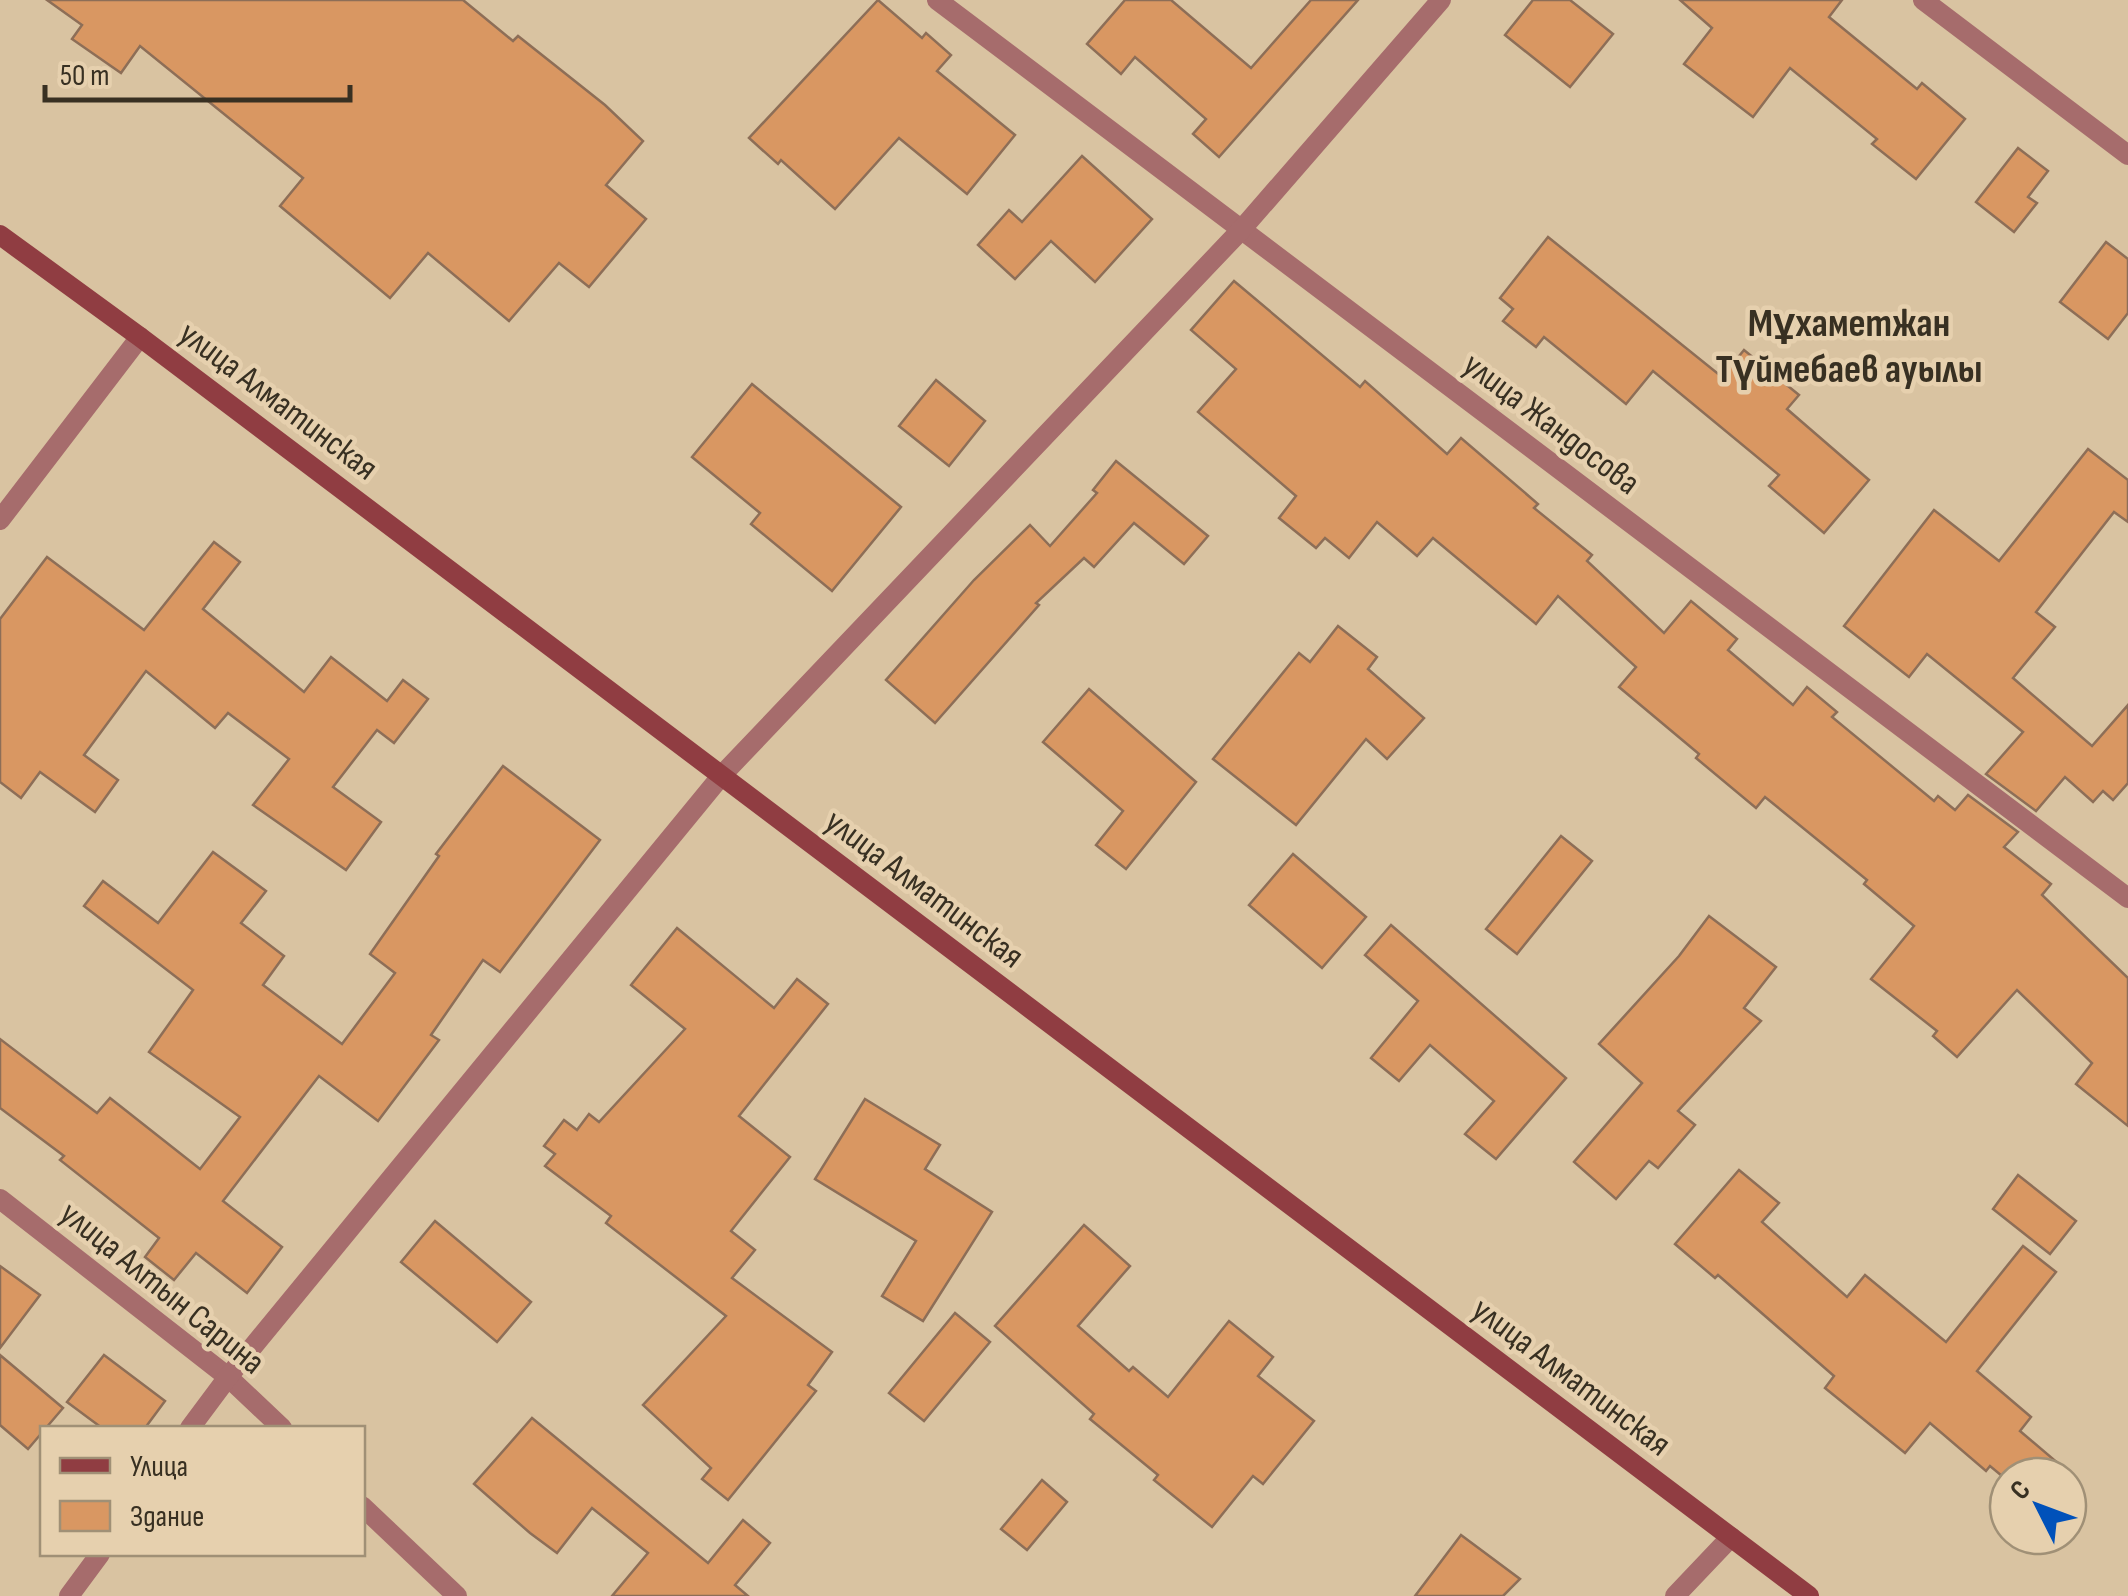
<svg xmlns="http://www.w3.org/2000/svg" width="2128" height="1596" viewBox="0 0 2128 1596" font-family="'Sofia Sans Condensed',sans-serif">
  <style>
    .building { fill: #d99762; stroke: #8d6e57; stroke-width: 2.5 }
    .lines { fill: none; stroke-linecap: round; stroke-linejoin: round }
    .street { stroke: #a66c6c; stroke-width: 20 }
    .secondary { stroke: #903d42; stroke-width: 20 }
    .labels { text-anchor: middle; stroke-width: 9; stroke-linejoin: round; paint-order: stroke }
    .street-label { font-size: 35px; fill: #383022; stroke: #e6d0ae }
    .quarter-label { font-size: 40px; font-weight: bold; fill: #383022; stroke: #e6d0ae }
  </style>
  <rect width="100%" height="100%" fill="#d9c3a1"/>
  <!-- building -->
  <g class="building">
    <polygon points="47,0 463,0 513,41 518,36 605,105 643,141 606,185 646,219 589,287 559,263 509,321 428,253 390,298 280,206 303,178 140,46 121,73 72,39 82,25"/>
    <polygon points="878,0 922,38 926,33 951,55 937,71 1015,135 967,194 899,138 835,209 781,160 778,164 749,138"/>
    <polygon points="1125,0 1171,0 1251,68 1311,0 1358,0 1219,157 1193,134 1206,119 1135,57 1121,74 1087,44"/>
    <polygon points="1533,0 1570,0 1613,34 1570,87 1505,35"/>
    <polygon points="1680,0 1842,0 1829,17 1917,89 1922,83 1965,119 1916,179 1872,144 1877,139 1790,68 1753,117 1684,64 1712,28"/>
    <polygon points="2018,148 2048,171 2028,197 2037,203 2014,232 1976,202"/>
    <polygon points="1082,156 1152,219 1095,282 1051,241 1015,279 978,245 1009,210 1022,222"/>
    <polygon points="1548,237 1722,377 1744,350 1799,395 1787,409 1869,480 1824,533 1769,486 1779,475 1653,371 1626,404 1544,337 1536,347 1503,321 1513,309 1500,298"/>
    <polygon points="2106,242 2128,259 2128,313 2108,339 2060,302"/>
    <polygon points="1234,281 1360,387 1365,381 1447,454 1461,438 1538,504 1534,508 1592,555 1587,561 1664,633 1691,601 1737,639 1728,650 1793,705 1807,687 1837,712 1832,717 1934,801 1938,796 1955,810 1968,795 2018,832 2004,847 2051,884 2042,895 2128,978 2128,1126 2076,1084 2092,1063 2017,990 1957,1057 1933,1036 1937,1031 1871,979 1914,926 1864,884 1867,880 1765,797 1756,808 1696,758 1699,754 1619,687 1636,667 1558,596 1536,624 1433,538 1417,556 1377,522 1349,558 1325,538 1316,548 1279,518 1296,496 1198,412 1236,369 1191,330"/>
    <polygon points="936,380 985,421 949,466 899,426"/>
    <polygon points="752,384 901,507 832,591 751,524 760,513 692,457"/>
    <polygon points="2088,449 2128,480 2128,522 2114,512 2036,612 2055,627 2013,678 2092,746 2128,705 2128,783 2113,800 2103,791 2093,802 2065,777 2036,811 1986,774 2023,732 1927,654 1909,677 1844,626 1934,510 1999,561"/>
    <polygon points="1116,461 1208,536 1184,564 1134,523 1094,567 1084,558 1036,603 1039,605 935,723 886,680 974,580 1030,525 1050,546 1097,493 1093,490"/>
    <polygon points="214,542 240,562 203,609 304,692 331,657 387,701 403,680 428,699 394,743 377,730 333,787 381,822 346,870 253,805 289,759 228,713 215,728 146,671 84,755 118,780 95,812 40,772 21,798 0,782 0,619 47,557 144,630"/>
    <polygon points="1338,626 1377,657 1368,669 1424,718 1387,759 1366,739 1296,825 1213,759 1299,653 1310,662"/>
    <polygon points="1089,689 1196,782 1126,869 1096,845 1123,811 1043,742"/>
    <polygon points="503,766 600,840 500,972 483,960 431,1035 439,1040 378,1121 319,1076 223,1201 282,1247 247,1293 196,1253 174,1280 145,1257 159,1238 60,1160 64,1156 0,1108 0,1039 97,1113 110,1098 200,1169 240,1117 149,1052 193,990 84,906 103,881 158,923 213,852 266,891 241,923 284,956 263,985 342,1044 395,973 370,954 439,856 436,854"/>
    <polygon points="1561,836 1592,861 1517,954 1486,929"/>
    <polygon points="1293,854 1366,917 1322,968 1249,905"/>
    <polygon points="1709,916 1776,967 1744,1008 1761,1021 1678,1111 1695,1125 1658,1168 1649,1161 1616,1199 1574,1162 1642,1083 1599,1044 1679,956"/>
    <polygon points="1391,925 1566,1078 1496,1159 1465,1134 1494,1101 1430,1045 1399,1081 1371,1058 1418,1001 1365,955"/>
    <polygon points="677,928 774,1008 797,979 828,1004 739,1116 790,1157 731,1231 755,1250 732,1278 832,1352 808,1385 816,1391 728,1500 702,1479 711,1468 643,1405 726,1316 606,1223 611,1216 545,1166 555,1154 544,1146 564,1120 577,1130 589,1114 599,1122 685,1029 631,985"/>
    <polygon points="865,1099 940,1145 925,1169 992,1212 923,1321 882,1296 916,1241 815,1179"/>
    <polygon points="1739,1170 1779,1203 1762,1222 1847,1297 1865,1275 1946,1342 2023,1246 2056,1272 1977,1371 2031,1417 2020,1431 2073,1476 2002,1476 1990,1466 1986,1471 1930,1423 1905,1453 1825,1388 1834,1376 1718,1275 1715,1278 1675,1244"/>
    <polygon points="2018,1175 2076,1221 2050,1254 1993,1209"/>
    <polygon points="435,1221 531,1302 497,1342 401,1262"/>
    <polygon points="1084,1225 1130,1266 1078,1326 1129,1371 1133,1367 1168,1397 1229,1321 1273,1357 1258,1376 1314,1421 1263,1484 1253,1476 1212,1527 1154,1480 1158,1475 1090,1419 1094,1414 995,1326"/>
    <polygon points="0,1266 40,1295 0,1348"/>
    <polygon points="955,1313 990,1342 924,1421 889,1393"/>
    <polygon points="0,1355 63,1408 28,1449 0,1425"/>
    <polygon points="104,1355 165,1401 145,1428 102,1428 67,1402"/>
    <polygon points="532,1418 708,1563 743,1520 770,1543 735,1585 748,1596 612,1596 648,1553 592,1508 557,1553 530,1533 474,1484"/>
    <polygon points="1042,1480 1067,1502 1027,1550 1001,1529"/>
    <polygon points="1461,1535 1520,1579 1503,1596 1415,1596"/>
  </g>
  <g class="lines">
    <!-- street -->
    <g class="street">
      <polyline points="937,0 2128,898"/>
      <polyline points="1923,0 2128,155"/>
      <polyline points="0,520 140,337"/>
      <polyline points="0,1199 228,1377 282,1428"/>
      <polyline points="190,1428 228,1377 722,775 1241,230 1441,0"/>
      <polyline points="362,1506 457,1596"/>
      <polyline points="69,1596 100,1554"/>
      <polyline points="1675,1596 1731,1537"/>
    </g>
    <!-- secondary -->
    <polyline class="secondary" points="0,235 140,337 1809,1596"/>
  </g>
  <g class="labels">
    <!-- street labels -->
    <g class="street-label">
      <text transform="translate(279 400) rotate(37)" y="12">улица Алматинская</text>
      <text transform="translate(1552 423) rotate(37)" y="12">улица Жандосова</text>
      <text transform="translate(925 888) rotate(37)" y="12">улица Алматинская</text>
      <text transform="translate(163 1287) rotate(39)" y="12">улица Алтын Сарина</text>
      <text transform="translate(1572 1376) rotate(37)" y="12">улица Алматинская</text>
    </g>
    <!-- quarter labels -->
    <g class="quarter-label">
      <text x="1849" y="336">Мұхаметжан<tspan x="1849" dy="46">Түймебаев ауылы</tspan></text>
    </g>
  </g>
  <!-- legend -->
  <rect x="40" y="1426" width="325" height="130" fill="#e6d0ae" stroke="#a09076" stroke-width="2.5"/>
  <rect x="60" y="1458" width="50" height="15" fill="#903d42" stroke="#a09076" stroke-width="2.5"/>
  <text x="130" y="1476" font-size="30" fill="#383022">Улица</text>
  <rect x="60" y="1501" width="50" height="30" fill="#d99762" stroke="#a09076" stroke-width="2.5"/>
  <text x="130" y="1526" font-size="30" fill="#383022">Здание</text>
  <!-- north arrow -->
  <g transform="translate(2038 1506) rotate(312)"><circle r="48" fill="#e6d0ae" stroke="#a09076" stroke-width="2.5"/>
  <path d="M0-8L18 38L0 25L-18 38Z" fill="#0051ba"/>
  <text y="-15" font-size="28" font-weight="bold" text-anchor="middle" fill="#383022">С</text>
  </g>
  <!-- scale -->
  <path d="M45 85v15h305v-15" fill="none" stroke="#383022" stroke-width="5"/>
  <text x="60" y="85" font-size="30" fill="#383022" stroke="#e6d0ae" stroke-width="8" paint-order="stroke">50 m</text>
</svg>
